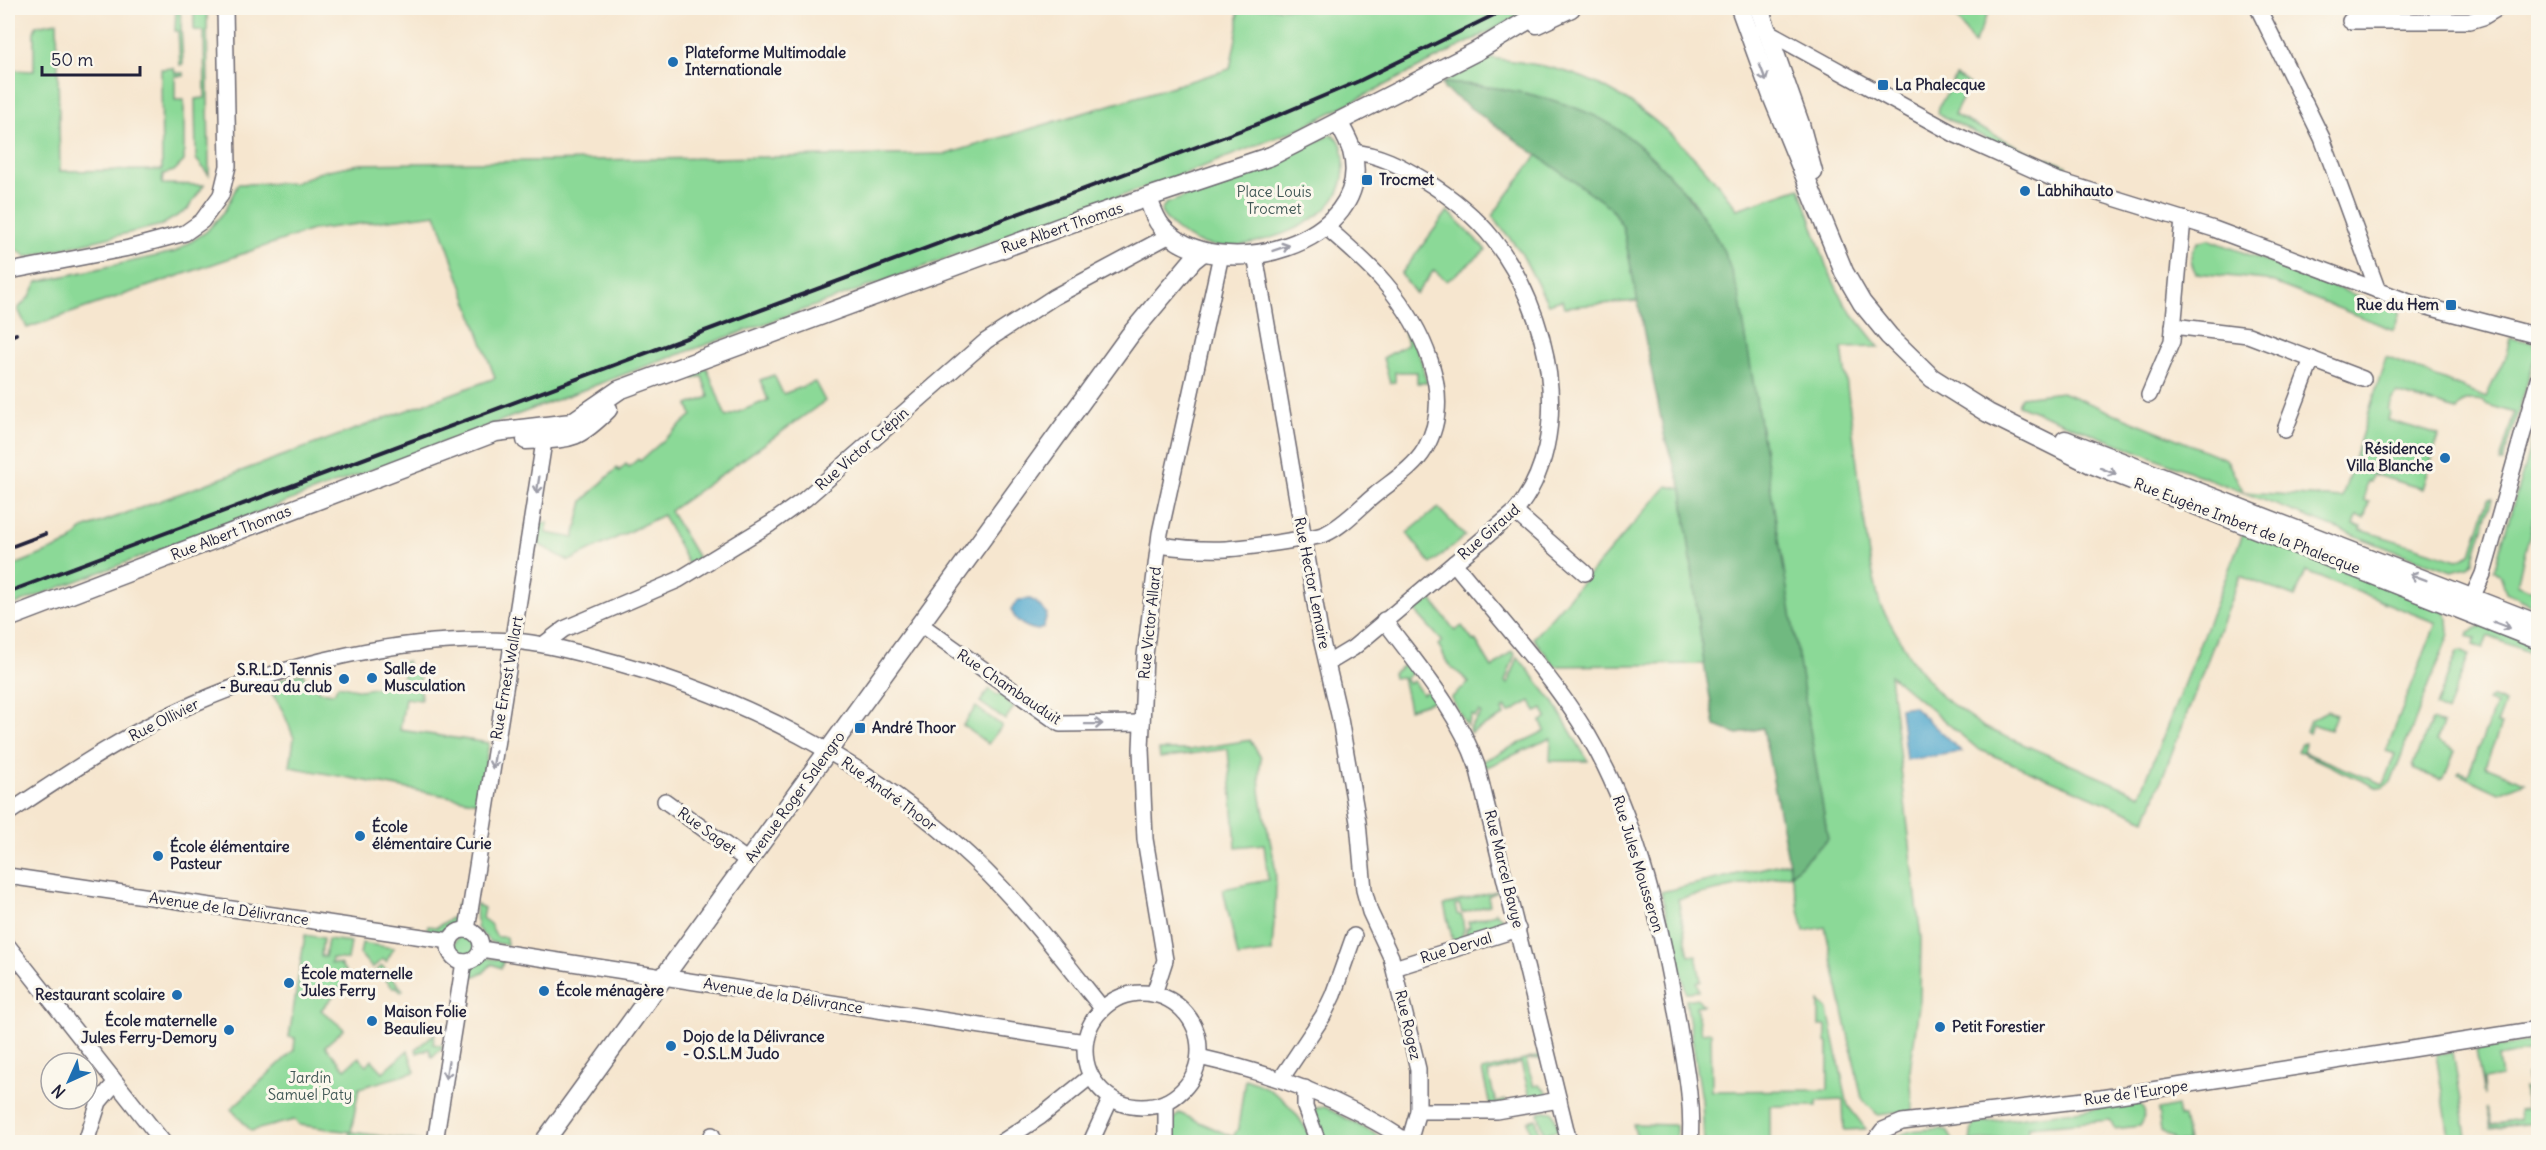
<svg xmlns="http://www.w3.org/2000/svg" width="2546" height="1150" viewBox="0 0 2546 1150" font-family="Delius,sans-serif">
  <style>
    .green { fill: #8bd997; stroke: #567e69; stroke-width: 1.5 }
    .forest { fill: #70b980; stroke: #496e5e; stroke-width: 1.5 }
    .water { fill: #50a7cd; stroke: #396484; stroke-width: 1.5 }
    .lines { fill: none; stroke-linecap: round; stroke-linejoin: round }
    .minor-casing { stroke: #6c676f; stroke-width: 18 }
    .tertiary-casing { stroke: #6c676f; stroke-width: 21 }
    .minor { stroke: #fff; stroke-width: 15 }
    .tertiary { stroke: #fff; stroke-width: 18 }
    .rail { stroke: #22223b; stroke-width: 4 }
    .oneway { stroke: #9c9ca7 }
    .poi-dot { fill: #1f6fb2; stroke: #fbf7ec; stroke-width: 2 }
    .labels { text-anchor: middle; stroke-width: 6; stroke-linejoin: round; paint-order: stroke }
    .poi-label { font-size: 15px; font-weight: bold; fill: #22223b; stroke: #fbf7ec; text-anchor: start }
    .park-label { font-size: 15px; fill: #425957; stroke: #fbf7ec }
    .street-label { font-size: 15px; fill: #22223b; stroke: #fbf7ec }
  </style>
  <rect width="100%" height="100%" fill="#fbf7ec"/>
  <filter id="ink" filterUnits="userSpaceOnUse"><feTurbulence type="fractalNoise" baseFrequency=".0167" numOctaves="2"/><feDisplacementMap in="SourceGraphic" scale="12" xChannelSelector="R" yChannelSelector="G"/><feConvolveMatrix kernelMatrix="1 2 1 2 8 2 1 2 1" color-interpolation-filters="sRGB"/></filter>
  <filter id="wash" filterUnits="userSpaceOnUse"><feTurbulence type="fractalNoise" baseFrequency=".008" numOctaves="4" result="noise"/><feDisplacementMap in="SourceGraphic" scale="24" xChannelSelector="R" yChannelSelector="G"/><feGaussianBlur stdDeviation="1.35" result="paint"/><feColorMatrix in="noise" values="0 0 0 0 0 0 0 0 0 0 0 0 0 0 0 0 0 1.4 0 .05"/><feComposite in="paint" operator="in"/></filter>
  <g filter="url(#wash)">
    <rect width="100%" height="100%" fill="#f6e6cf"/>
    <!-- green -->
    <g class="green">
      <polygon points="176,8 180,8 183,64 180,65 178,31 175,31"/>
      <polygon points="194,8 207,8 209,175 196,159 195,99 205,98 204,31 194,30"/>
      <polygon points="1238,8 1535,8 1303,127 1202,167 641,368 8,607 8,568 69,543 83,529 495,378 436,214 312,230 27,328 18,309 30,296 37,282 175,252 206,232 224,212 238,184 294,183 323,171 360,164 947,154 1230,69 1238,28"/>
      <polygon points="1950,8 1970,8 1988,13 1974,44"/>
      <polygon points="57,22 60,171 162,170 161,69 174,68 175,73 184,73 184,76 175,76 175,100 184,100 184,161 174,171 163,174 162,184 204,185 187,210 162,225 27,257 8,244 8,70 34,71 34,32 36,26"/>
      <path d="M1491,58c28,4 55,7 82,16 66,22 124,80 164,135l63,-21 27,80 17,35 35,44 -37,1 27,208 11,49 31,54 31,38 42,30 156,68 104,-264 198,77 6,10 1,16 -58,148 -9,6 -6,-1 -79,-36 4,-7 4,-1 -2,9 80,32 12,-30 -9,-3 50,-128 -130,-52 -11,26 -55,-21 -94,244 -168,-71 -88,-74 31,263 -1,61 -10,71 3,41 -35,4 -16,-16 -37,-172 -21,4 -13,-57 -113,25 11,57 7,-1 5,25 -4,2 2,9 -13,1 -25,-100 128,-30 3,11 36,-34 -104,-587 -32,-53 -52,-52 -46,-31 -115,-31 -37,-2z"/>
      <polygon points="1956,76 1970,84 1954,115 2027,151 2067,166 2063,171 2009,150 1938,114 1939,107"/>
      <path d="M1332,134c11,7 11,15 12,27 0,13 -1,24 -8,35 -19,34 -105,62 -141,45 -13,-6 -27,-17 -34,-29l4,-8 84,-31z"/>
      <polygon points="1537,155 1610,207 1623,227 1638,301 1564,307 1562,300 1548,304 1520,251 1492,216"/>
      <polygon points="1448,211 1486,250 1447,281 1434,270 1416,294 1401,274"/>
      <path d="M2208,239l192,73 -6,18 -128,-50 -70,-7c-7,-12 -7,-20 2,-31z"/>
      <polygon points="1408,329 1421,360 1427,383 1417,383 1417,372 1395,372 1395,382 1390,383 1383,358 1408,344 1404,332"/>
      <path d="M2510,338l22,4 5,9 -34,111h-3l14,-49 -29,-9v-2c-13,-4 -21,-4 -28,8l-61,-17 -8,17 2,2 -2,8 51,15 -16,54 -51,-15 -2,8 -3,-1 -3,20 5,1 -5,16 -7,-2 -3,9 7,2v3l97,30 13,-6 17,-55h4l-19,62 -6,6 -15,4 -47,-16 -387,-150 3,-8 41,-5 164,67 18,33 98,6 44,-141 100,40 20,-42z"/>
      <polygon points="707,368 726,417 768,400 760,380 774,375 783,394 815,382 825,401 670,511 698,558 688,564 663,515 569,561 536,543 539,523 548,523 546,533 574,538 583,501 617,468 619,471 626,464 629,467 638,459 640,461 692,415 688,405 709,397 702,376 694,379 692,374"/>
      <polygon points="2538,420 2538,501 2517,584 2538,593 2538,608 2506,592 2500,575 2494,570"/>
      <polygon points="1667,486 1682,489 1704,664 1555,666 1533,638"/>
      <polygon points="1438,508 1465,536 1431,564 1407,533"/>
      <path d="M1431,599l24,32 7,-5 11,15 2,-1 17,28 20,-17 3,3 -10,28 3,2 10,-27 35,44 35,60h-38l1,-23 -66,30 -2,-7 62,-30 -4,-10 6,-3 -4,-9 -7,3 -5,-11 -22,12 -4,-6 -3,3 2,6 -34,17 -1,-3 12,-16 -2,-2 -4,5 -3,-2 -5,11 -16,-28 18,-15c-7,-9 -14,-12 -20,-18 -5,-5 -5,-13 -11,-20l4,-4 -27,-30z"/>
      <polygon points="2485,624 2538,645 2538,656 2488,636 2483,648 2473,645 2476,639 2468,636 2469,632"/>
      <polygon points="2461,651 2469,655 2447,712 2436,706 2457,652"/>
      <polygon points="407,661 409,672 419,671 421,700 405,698 400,730 489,743 479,802 290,767 294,738 283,711 266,684 303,673 307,685 316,683 318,691 334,693 338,685 361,690 404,683 401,663"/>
      <polygon points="1409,662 1413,667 1412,673 1405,679 1409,684 1413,681 1422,694 1426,692 1432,693 1437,700 1409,709 1402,677 1393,678 1392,673"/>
      <polygon points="989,689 998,696 1002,690 1009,695 1006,701 1014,707 1005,720 980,702"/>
      <polygon points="2491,697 2505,703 2497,724 2501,725 2485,766 2525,782 2499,793 2458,774 2459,772 2468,775 2496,704 2487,701"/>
      <polygon points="976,707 1002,726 988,744 963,725"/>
      <polygon points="2327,711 2336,715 2330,730 2312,724 2309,733 2306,731 2310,720"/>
      <polygon points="2432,720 2443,724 2436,741 2455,751 2444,778 2441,780 2415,770 2413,764"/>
      <path d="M1250,740l11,18c-7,37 10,73 14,110 3,27 -2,57 -3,84l-34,5 -15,-68 45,-9 -4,-36 -28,3 -8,-98 -68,9 -1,-8h30z"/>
      <polygon points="1504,889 1488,896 1490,905 1462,913 1459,904 1455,905 1457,914 1462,916 1464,929 1460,943 1454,945 1444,905"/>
      <path d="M466,903c-7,27 -13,31 -40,28l2,-5 9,1 21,-13 -1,-10z"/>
      <polygon points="476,904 484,908 482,918 490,924 497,937 506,937 507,945 490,942 477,928"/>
      <polygon points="1495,912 1506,921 1503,924 1464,942 1467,928 1470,927 1468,922 1495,914"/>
      <circle cx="465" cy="946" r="11"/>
      <polygon points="305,935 323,938 321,956 325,957 328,939 351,942 348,960 332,958 331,963 340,964 350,977 321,1010 344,1029 325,1046 345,1069 359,1057 366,1065 372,1060 383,1072 408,1050 415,1072 359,1088 351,1132 427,1142 349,1142 350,1132 300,1125 294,1120 251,1131 231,1109 294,1050 295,1038 289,1037"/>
      <polygon points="362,943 393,948 394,948 386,962 383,959 372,968 360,954"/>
      <polygon points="485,958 504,960 501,968 492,964 483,973 471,977 471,987 464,988 471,967"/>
      <polygon points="382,966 403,990 401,992 396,986 393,988 380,973 378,975 375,972"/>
      <polygon points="1697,998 1703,1005 1696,1006 1701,1033 1711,1032 1712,1091 1828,1090 1828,1043 1826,1042 1826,1026 1819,1026 1819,1001 1828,1010 1848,1106 1866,1129 1844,1130 1843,1100 1817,1101 1817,1106 1770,1106 1770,1142 1704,1142 1702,1100 1686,1000"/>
      <polygon points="435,1033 433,1044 444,1046 432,1057 429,1049 417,1053 416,1049"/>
      <polygon points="2538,1040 2538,1050 2498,1057 2501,1077 2483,1080 2484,1096 2476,1050"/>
      <polygon points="2453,1052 2468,1142 2450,1142 2436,1054"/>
      <polygon points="1543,1055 1540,1059 1526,1060 1534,1086 1539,1085 1548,1093 1544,1097 1518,1104 1517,1100 1530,1096 1521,1063 1488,1073 1496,1103 1506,1100 1507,1105 1490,1105 1482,1071"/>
      <polygon points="2538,1070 2538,1089 2527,1081 2526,1075"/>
      <path d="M1245,1079c34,10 53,32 68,63h-142l1,-21 7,-8 54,24 5,-9z"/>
      <polygon points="2524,1088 2536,1094 2530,1097 2534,1123 2491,1128 2486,1108 2491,1125 2519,1120 2518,1110 2527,1109"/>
      <path d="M2139,1103c9,9 6,13 0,23l-24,3 -5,-9 -82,7v8l-58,7 2,-15 5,-4z"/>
      <polygon points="2177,1106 2179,1117 2183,1117 2188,1142 2176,1142 2161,1131 2158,1110"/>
      <polygon points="1325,1107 1390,1142 1325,1142 1314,1112 1316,1108"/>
      <polygon points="1545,1111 1553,1112 1559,1130 1544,1134 1538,1113"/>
      <polygon points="1536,1119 1540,1135 1532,1138 1528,1121"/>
      <polygon points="1633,1124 1676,1125 1676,1142 1638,1142"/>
      <path d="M1942,1129l6,3 6,10h-63c13,-14 33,-12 51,-13z"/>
    </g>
    <!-- forest -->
    <path class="forest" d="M1442,83c50,2 104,11 151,32 50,23 106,87 131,137 6,13 10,28 15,43l89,544 -37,35 -28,-146 -25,6 -23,-8 -11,-62 -22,-175 -17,-50 -42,-212 -13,-20 -166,-118z"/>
    <!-- water -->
    <g class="water">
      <path d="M1030,599l6,3 11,12 -4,14 -5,2c-13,-2 -23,-8 -27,-21l8,-9z"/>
      <polygon points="1913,706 1962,752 1906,760 1900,708"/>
    </g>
  </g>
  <g filter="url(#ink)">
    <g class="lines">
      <!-- minor casing -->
      <g class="minor-casing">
        <g id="minor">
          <polyline points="2258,8 2322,138 2378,291"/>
          <polyline points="2350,21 2470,21 2483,17 2498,8"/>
          <polyline points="1763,29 1956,135 2056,180 2214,229 2409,302 2538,336"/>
          <polyline points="1255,255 1321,638 1340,719 1358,822 1364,890 1370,912 1391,957 1418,1069 1418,1111 1409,1142"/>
          <polyline points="15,270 129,248 185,233 202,221 221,195 228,166 225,8"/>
          <polyline points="2173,326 2248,335 2363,379"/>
          <polyline points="2149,395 2172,341 2183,219"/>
          <polyline points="2285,430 2312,359"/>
          <polyline points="1515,512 1585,573"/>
          <path d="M1159,545c56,8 80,4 135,-5 10,-2 22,-2 31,-6 18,-8 35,-27 50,-39 17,-14 39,-27 50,-46 32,-54 -4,-124 -41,-167 -17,-20 -39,-38 -59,-56"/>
          <path d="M1454,563c45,56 97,111 134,172 51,86 76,201 92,299 6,36 13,72 10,108"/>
          <polyline points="2467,609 2483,574 2538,380"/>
          <path d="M1384,620c34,46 74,91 93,146l92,376"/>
          <polyline points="920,624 1060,724 1142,723"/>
          <polyline points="544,644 564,629 678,580 770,524 805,499 986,341 1054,297 1170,235"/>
          <path d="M1328,663l25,-15 162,-136c63,-76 34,-202 -22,-273 -19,-24 -43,-43 -69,-59 -23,-14 -45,-26 -72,-28"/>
          <polyline points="665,801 748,861"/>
          <path d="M8,813c59,-39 119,-80 185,-109 93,-41 217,-70 320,-63 29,2 58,10 86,17 140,36 270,103 375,202 48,45 87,97 128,148"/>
          <polyline points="8,876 450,941"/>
          <circle cx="465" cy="946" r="16"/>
          <polyline points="467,930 546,429"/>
          <polyline points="8,946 163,1142"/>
          <polyline points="481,949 1085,1042"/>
          <polyline points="1394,968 1518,929"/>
          <circle cx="1142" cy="1050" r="57"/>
          <polyline points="1154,994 1165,960 1145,839 1141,749 1145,655 1160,533 1221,255"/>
          <path d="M1199,1057c75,17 145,42 209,85"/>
          <polyline points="1281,1079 1323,1016 1333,995 1354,936"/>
          <polyline points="1305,1088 1305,1107 1318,1142"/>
          <polyline points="1418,1111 1496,1111 1559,1100"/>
          <polyline points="712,1135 714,1142"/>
          <polyline points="86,1142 99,1102 115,1083"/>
          <polyline points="435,1142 464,962"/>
          <polyline points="1002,1142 1040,1117 1091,1076"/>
          <polyline points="1091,1142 1111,1098"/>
          <polyline points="1166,1142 1166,1102"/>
          <polyline points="1874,1142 1883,1130 1902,1122 2101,1098 2538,1029"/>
        </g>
      </g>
      <!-- tertiary casing -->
      <g class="tertiary-casing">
        <g id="tertiary">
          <polyline points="1740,8 1772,96 1844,272 1862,303 1889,336 1932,378 1988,413 2091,464 2538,640"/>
          <polyline points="1759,8 1800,124 1813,172"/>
          <polyline points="1537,24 1571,8"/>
          <path d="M1148,198c4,11 7,21 14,29 53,62 215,16 190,-76 -3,-10 -9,-20 -14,-29"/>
          <path d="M526,440c45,-2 50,1 82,-31"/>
          <polyline points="2065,440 2538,624"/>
          <polyline points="8,618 496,432 571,423 619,390 1074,222 1271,156 1475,52 1548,8"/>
          <polyline points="544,1142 1130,335 1193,260 1203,252"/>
        </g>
      </g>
      <!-- minor -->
      <use href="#minor" class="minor"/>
      <!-- tertiary -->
      <use href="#tertiary" class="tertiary"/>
      <!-- rail -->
      <g class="rail">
        <polyline points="8,337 16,334"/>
        <polyline points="8,548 45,534"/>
        <polyline points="8,592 1255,125 1359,81 1508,8"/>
      </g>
    </g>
    <!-- one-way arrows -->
    <defs><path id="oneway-shaft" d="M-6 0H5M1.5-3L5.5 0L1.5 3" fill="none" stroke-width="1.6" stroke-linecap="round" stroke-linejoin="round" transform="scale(1.5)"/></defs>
    <g class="oneway">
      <use href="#oneway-shaft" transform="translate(1763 73) rotate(69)"/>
      <use href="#oneway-shaft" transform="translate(1281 248) rotate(-19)"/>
      <use href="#oneway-shaft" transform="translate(2108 471) rotate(22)"/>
      <use href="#oneway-shaft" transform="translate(538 485) rotate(99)"/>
      <use href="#oneway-shaft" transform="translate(2418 577) rotate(-159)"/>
      <use href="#oneway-shaft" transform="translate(2502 625) rotate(21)"/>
      <use href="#oneway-shaft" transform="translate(1094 724) rotate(-1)"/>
      <use href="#oneway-shaft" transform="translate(494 760) rotate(99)"/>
      <use href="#oneway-shaft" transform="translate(447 1070) rotate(99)"/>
    </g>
  </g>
  <!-- markers -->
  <g class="poi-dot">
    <circle cx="673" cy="62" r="6"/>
    <rect x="1877" y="79" width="12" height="12" rx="3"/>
    <rect x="1361" y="174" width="12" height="12" rx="3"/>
    <circle cx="2025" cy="191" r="6"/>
    <rect x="2445" y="299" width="12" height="12" rx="3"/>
    <circle cx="2445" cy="458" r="6"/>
    <circle cx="372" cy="678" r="6"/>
    <circle cx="344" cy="679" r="6"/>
    <rect x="854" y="722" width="12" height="12" rx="3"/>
    <circle cx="360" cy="836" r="6"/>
    <circle cx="158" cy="856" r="6"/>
    <circle cx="289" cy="983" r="6"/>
    <circle cx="544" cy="991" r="6"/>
    <circle cx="177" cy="995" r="6"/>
    <circle cx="372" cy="1021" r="6"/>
    <circle cx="1940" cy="1027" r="6"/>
    <circle cx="229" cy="1030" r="6"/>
    <circle cx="671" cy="1046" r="6"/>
  </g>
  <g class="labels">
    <!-- poi labels -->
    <g class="poi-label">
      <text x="685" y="58">Plateforme Multimodale<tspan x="685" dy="17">Internationale</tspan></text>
      <text x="1895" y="90">La Phalecque</text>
      <text x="1379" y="185">Trocmet</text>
      <text x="2037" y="196">Labhihauto</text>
      <text x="2439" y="310" text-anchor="end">Rue du Hem</text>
      <text x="2433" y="454" text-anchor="end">Résidence<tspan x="2433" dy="17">Villa Blanche</tspan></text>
      <text x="384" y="674">Salle de<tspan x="384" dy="17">Musculation</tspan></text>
      <text x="332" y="675" text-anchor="end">S.R.L.D. Tennis<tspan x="332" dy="17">- Bureau du club</tspan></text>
      <text x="872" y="733">André Thoor</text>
      <text x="372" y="832">École<tspan x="372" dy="17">élémentaire Curie</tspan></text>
      <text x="170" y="852">École élémentaire<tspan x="170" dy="17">Pasteur</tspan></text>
      <text x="301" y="979">École maternelle<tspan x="301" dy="17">Jules Ferry</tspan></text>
      <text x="556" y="996">École ménagère</text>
      <text x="165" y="1000" text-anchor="end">Restaurant scolaire</text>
      <text x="384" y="1017">Maison Folie<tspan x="384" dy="17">Beaulieu</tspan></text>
      <text x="217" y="1026" text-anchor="end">École maternelle<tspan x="217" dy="17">Jules Ferry-Demory</tspan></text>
      <text x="1952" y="1032">Petit Forestier</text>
      <text x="683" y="1042">Dojo de la Délivrance<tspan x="683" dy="17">- O.S.L.M Judo</tspan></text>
    </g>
    <!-- park labels -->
    <g class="park-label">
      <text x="1274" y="197">Place Louis<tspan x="1274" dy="17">Trocmet</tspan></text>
      <text x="310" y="1083">Jardin<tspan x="310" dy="17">Samuel Paty</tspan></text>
    </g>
    <!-- street labels -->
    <g class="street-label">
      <text transform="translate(1062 228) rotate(-19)" y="5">Rue Albert Thomas</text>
      <text transform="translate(862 449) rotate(-41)" y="5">Rue Victor Crépin</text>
      <text transform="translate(2247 526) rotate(21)" y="5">Rue Eugène Imbert de la Phalecque</text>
      <text transform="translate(1489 532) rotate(-41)" y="5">Rue Giraud</text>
      <text transform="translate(231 533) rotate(-21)" y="5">Rue Albert Thomas</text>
      <text transform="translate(1312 583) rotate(79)" y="5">Rue Hector Lemaire</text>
      <text transform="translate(1150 623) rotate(-84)" y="5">Rue Victor Allard</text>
      <text transform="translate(507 678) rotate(-80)" y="5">Rue Ernest Wallart</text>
      <text transform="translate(1009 687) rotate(34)" y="5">Rue Chambauduit</text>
      <text transform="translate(164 720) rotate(-27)" y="5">Rue Ollivier</text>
      <text transform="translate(889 794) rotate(36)" y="5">Rue André Thoor</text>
      <text transform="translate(795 797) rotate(-54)" y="5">Avenue Roger Salengro</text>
      <text transform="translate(707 831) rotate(36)" y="5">Rue Saget</text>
      <text transform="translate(1638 864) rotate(73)" y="5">Rue Jules Mousseron</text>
      <text transform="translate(1504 869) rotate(76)" y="5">Rue Marcel Bavye</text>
      <text transform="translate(229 909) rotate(8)" y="5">Avenue de la Délivrance</text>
      <text transform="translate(1456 948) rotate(-17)" y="5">Rue Derval</text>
      <text transform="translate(783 996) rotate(9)" y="5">Avenue de la Délivrance</text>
      <text transform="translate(1408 1025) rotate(77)" y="5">Rue Rogez</text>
      <text transform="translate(2136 1093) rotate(-8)" y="5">Rue de l'Europe</text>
    </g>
  </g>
  <!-- margin -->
  <rect width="2546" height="1150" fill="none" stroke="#fbf7ec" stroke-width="30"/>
  <!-- north arrow -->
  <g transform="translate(69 1081) rotate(225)"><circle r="28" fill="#fbf7ec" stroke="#a4a2a5" stroke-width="1.5"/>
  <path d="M0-4.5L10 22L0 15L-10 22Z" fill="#1f6fb2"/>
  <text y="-9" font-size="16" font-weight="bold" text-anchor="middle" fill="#22223b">N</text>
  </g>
  <!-- scale -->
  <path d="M42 66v9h98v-9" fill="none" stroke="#22223b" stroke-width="3"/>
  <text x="51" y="66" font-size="18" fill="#22223b" stroke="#fbf7ec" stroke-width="4.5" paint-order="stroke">50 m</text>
</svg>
